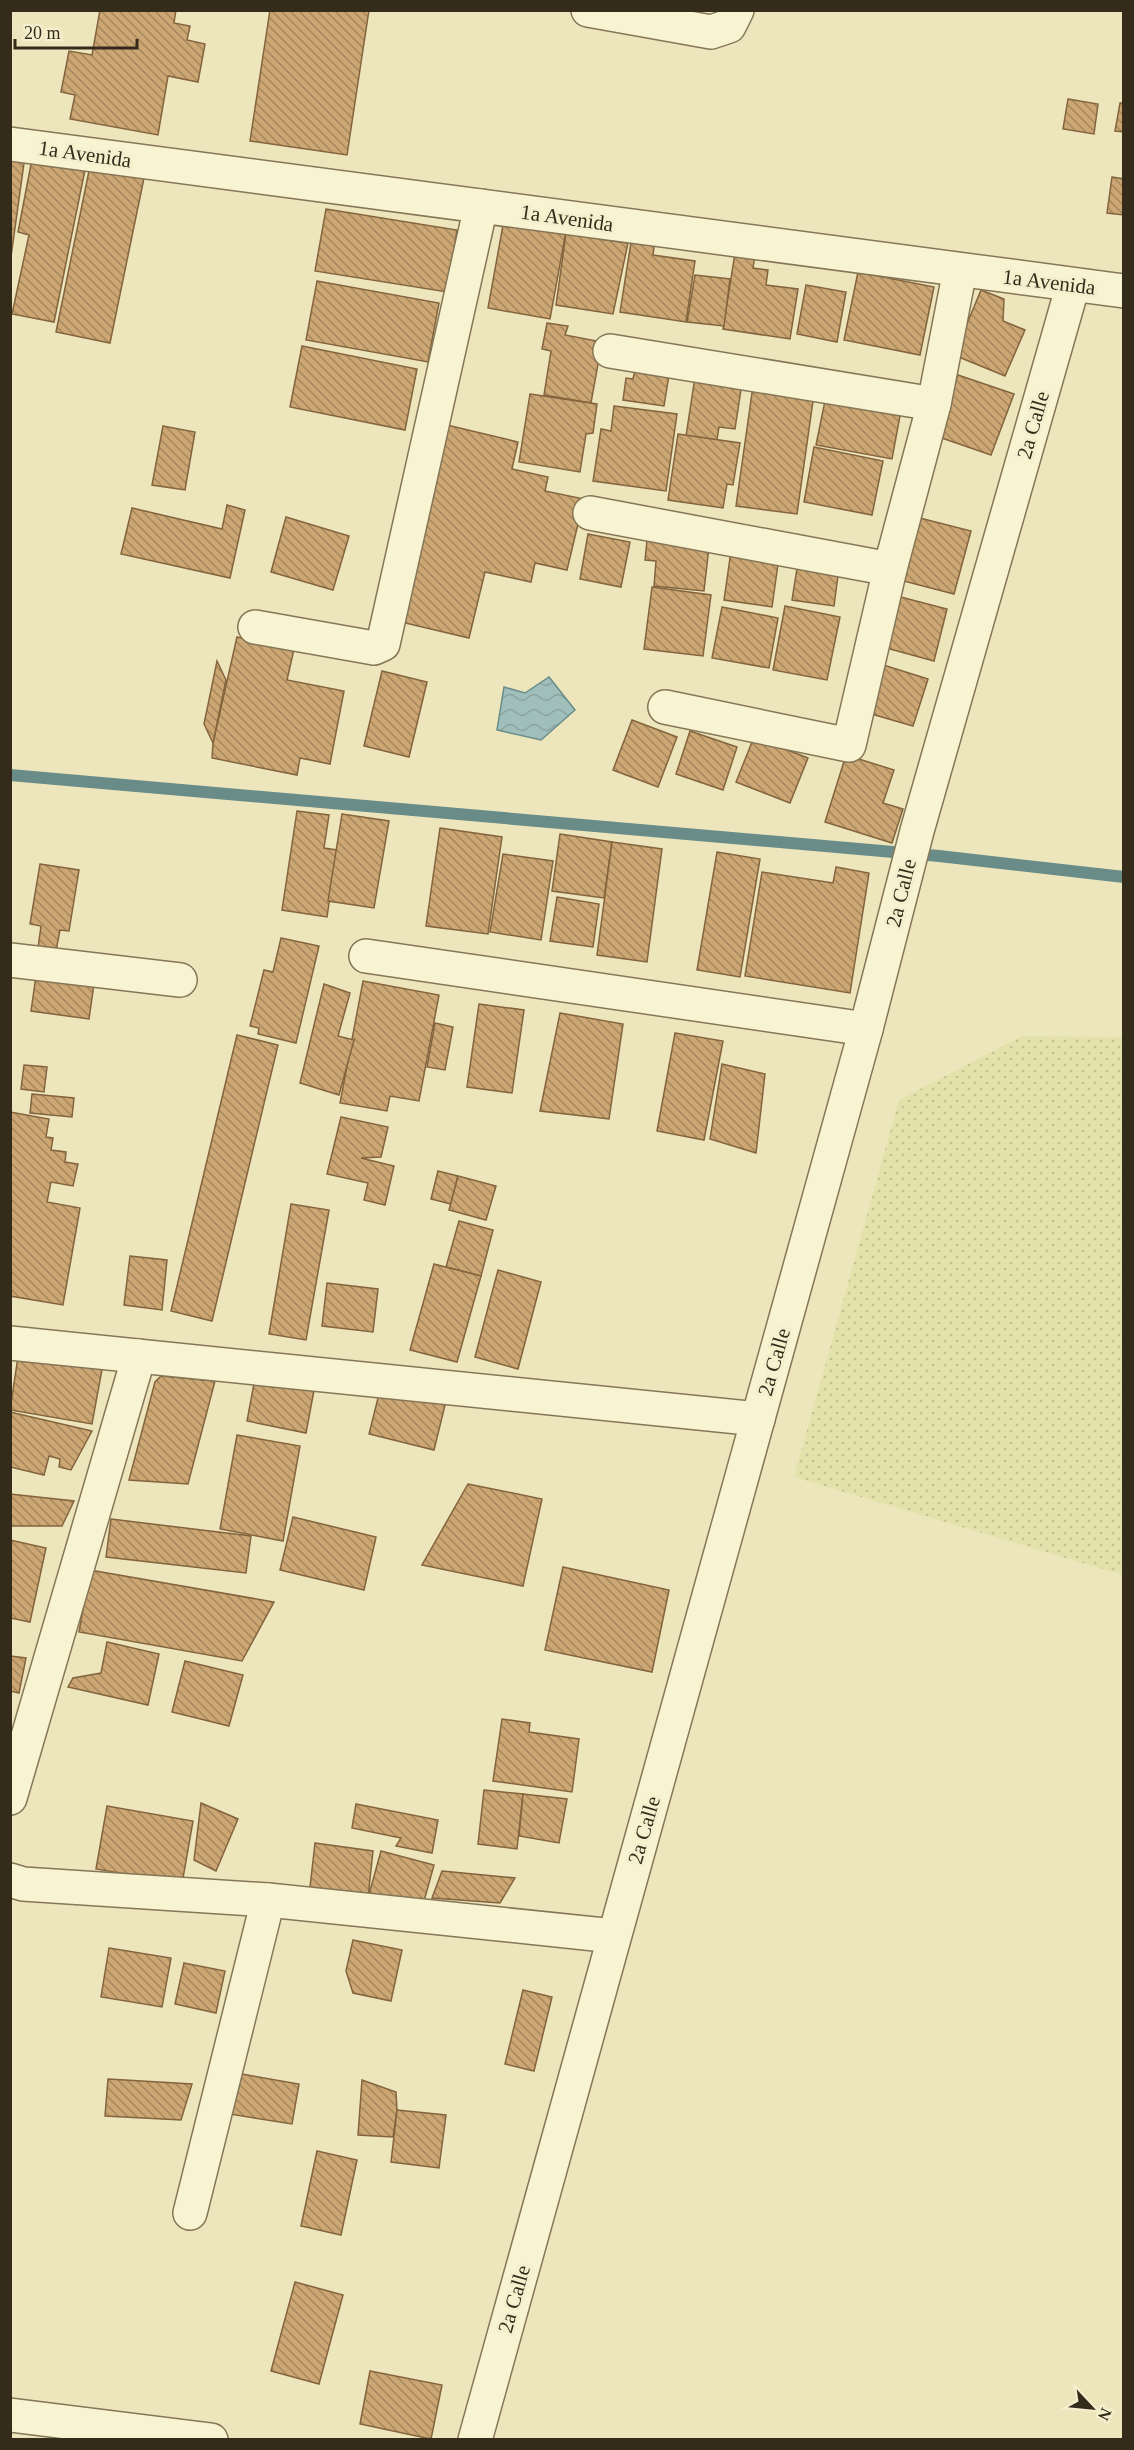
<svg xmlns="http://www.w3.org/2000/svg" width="1134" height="2450" viewBox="0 0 1134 2450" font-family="Georgia,serif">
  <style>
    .farmland { fill: url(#farmland-dots) }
    .water { fill: url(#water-waves); stroke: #698c89; stroke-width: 1.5 }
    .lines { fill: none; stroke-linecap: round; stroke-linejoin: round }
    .stream { stroke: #698c89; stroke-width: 12 }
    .building { fill: url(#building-back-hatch); stroke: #84643d; stroke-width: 1.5 }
    .minor-casing { stroke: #857657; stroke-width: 36 }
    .tertiary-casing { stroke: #857657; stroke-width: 36 }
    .minor { stroke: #f8f3d0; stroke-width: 33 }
    .tertiary { stroke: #f8f3d0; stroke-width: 33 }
    .labels { text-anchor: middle; stroke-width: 6; stroke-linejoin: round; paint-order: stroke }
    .street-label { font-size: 21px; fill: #342b1b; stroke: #f5efcd }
  </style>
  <defs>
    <pattern id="farmland-dots" width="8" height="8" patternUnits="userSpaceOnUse" patternTransform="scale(1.5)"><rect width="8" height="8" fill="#e3e2ab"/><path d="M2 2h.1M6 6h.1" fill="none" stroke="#c3c293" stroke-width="1.8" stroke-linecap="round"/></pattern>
    <pattern id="water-waves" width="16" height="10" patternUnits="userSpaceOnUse" patternTransform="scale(1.5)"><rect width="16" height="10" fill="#a1bfba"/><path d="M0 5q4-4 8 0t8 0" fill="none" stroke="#8ba49f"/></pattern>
    <pattern id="building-back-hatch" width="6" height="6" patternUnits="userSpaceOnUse" patternTransform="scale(1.5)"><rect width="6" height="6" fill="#cca673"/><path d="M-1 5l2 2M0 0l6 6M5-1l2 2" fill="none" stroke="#a6875e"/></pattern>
  </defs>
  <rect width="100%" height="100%" fill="#ede6bd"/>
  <!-- farmland -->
  <polygon class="farmland" points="1022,1036 1123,1037 1123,1575 794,1477 899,1100"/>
  <!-- water -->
  <polygon class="water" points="549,677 575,710 541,740 497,730 504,687 525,693"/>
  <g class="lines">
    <!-- stream -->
    <polyline class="stream" points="10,775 939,856 1124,877"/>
  </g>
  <!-- building -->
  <g class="building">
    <polygon points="100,10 176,10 174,23 190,26 187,40 205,44 198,82 168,76 158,135 70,119 75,95 61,92 69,51 92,55"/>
    <polygon points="270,10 369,10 347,155 250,141"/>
    <polygon points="1068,99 1098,104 1094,134 1063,129"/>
    <polygon points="1120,103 1124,103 1124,132 1115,131"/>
    <polygon points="10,154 25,156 10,264"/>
    <polygon points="33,154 86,165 54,322 12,314 29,235 18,232"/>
    <polygon points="90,166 144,178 110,343 56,332"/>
    <polygon points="1112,177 1124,179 1124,215 1107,213"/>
    <polygon points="326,209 457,230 447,292 315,271"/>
    <polygon points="505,214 567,226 550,319 488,308"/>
    <polygon points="567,226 601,229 599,239 628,243 613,314 556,305"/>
    <polygon points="632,236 655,239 653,255 695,261 686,322 620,312"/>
    <polygon points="735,253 755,255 753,268 768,270 766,285 798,289 790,339 723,329"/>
    <polygon points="858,272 934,287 920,355 844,340"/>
    <polygon points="695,275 730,279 724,326 687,322"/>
    <polygon points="317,281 439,303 428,362 306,340"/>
    <polygon points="806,285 846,292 837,342 797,334"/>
    <polygon points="981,290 1004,299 1003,321 1025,330 1005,376 954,355"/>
    <polygon points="547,323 568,326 565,335 602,342 591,403 544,395 551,351 542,349"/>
    <polygon points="302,346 417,369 405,430 290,407"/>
    <polygon points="636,365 669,375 664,406 623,400 626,378 633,379"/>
    <polygon points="958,375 1014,394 991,455 936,436"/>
    <polygon points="695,377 742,383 735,429 719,427 717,440 686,436"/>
    <polygon points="753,386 814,394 797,514 736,506"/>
    <polygon points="827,391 902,405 892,459 816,445"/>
    <polygon points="530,394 597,404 593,433 586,434 580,472 519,462"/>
    <polygon points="614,406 677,414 666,491 593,481 601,429 611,431"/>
    <polygon points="447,425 518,442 512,469 548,477 545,491 584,499 567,570 535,563 531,582 485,572 469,638 401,622"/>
    <polygon points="163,426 195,432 185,490 152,485"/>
    <polygon points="678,434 740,443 733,485 727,484 723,508 668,500"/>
    <polygon points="814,447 883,461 872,515 804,502"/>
    <polygon points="227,505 245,510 230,578 121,554 132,508 222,529"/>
    <polygon points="912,516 971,531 954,594 896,579"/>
    <polygon points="286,517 349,536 333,590 271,572"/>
    <polygon points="648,531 710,538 704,591 654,586 656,561 645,560"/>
    <polygon points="588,534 630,542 621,587 580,579"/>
    <polygon points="732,544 780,550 772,607 724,600"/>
    <polygon points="798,562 839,568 834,606 792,600"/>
    <polygon points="652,587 711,595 703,656 644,649"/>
    <polygon points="893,595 947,609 934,661 879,646"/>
    <polygon points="785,606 840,617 827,680 773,670"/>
    <polygon points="722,607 778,618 769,668 712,658"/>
    <polygon points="237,637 294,649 287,680 344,691 330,764 300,758 297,775 212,758 213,743"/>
    <polygon points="217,661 226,680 213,743 204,724"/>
    <polygon points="877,663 928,679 913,726 861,711"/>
    <polygon points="382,671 427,682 409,757 364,746"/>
    <polygon points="632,720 677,737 658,787 613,770"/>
    <polygon points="690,731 737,747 723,790 676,774"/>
    <polygon points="754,737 808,758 790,803 736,782"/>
    <polygon points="846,755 894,770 883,803 903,809 892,843 825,822"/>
    <polygon points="297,811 329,815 324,848 337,850 327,917 282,910"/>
    <polygon points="342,814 389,821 374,908 328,901"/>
    <polygon points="440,828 502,837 488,934 426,926"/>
    <polygon points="560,834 612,842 604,898 552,891"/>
    <polygon points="612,842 662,849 647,962 597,955"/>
    <polygon points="717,852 760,859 740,977 697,970"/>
    <polygon points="503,854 553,861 541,940 490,932"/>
    <polygon points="40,864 79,870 69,931 60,930 56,951 38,948 41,926 30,924"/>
    <polygon points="836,867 869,873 850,993 745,976 762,872 833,883"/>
    <polygon points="557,897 599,904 593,947 550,941"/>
    <polygon points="281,938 319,946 296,1043 258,1034 259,1028 250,1026 264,970 273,972"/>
    <polygon points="37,969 95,977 89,1019 31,1011"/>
    <polygon points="363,981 439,995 419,1101 390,1096 387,1111 340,1103"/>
    <polygon points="324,984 350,993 338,1036 354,1040 339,1095 300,1083"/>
    <polygon points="479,1004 524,1010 512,1093 467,1087"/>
    <polygon points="560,1013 623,1024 609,1119 540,1111"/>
    <polygon points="435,1023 453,1027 445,1070 427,1067"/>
    <polygon points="675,1033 723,1041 704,1140 657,1131"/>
    <polygon points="237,1035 278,1045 212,1321 171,1311"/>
    <polygon points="722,1064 765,1074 756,1153 710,1139"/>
    <polygon points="24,1065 47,1067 44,1092 21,1089"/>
    <polygon points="32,1094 74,1098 72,1117 30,1113"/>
    <polygon points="10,1112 49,1119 46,1137 53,1138 51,1150 66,1152 65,1162 78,1164 73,1186 51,1182 47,1202 80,1208 63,1305 10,1296"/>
    <polygon points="341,1117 388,1127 381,1157 361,1158 394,1166 385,1205 364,1200 368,1183 327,1174"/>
    <polygon points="438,1171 458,1176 451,1204 431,1199"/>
    <polygon points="458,1176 496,1186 486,1220 449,1210"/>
    <polygon points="291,1204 329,1210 306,1340 269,1334"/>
    <polygon points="459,1221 493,1230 481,1276 446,1267"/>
    <polygon points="130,1256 167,1260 162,1310 124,1305"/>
    <polygon points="434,1264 481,1276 457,1362 410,1350"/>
    <polygon points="498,1270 541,1282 518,1369 475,1357"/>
    <polygon points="327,1283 378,1289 373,1332 322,1326"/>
    <polygon points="19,1350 103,1364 92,1424 10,1410"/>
    <polygon points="256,1373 315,1385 306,1433 247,1421"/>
    <polygon points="161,1376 215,1381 188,1484 129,1480 155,1382"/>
    <polygon points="381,1386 446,1401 434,1450 369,1434"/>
    <polygon points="10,1412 92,1431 71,1470 59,1467 60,1459 49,1456 44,1475 10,1467"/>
    <polygon points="237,1435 300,1446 283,1541 220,1529"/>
    <polygon points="468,1484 542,1499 523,1586 422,1565"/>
    <polygon points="10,1494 74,1501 62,1526 10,1526"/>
    <polygon points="293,1517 376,1537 364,1590 280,1570"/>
    <polygon points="111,1519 251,1536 246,1573 106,1557"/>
    <polygon points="10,1540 46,1548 30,1622 10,1618"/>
    <polygon points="563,1567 669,1590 652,1672 545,1650"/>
    <polygon points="90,1570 274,1602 242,1661 79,1632"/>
    <polygon points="107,1642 159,1654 148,1705 68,1687 73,1678 101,1673"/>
    <polygon points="10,1656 26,1658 19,1693 10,1691"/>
    <polygon points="185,1661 243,1675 229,1726 172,1712"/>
    <polygon points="502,1719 530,1723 529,1732 579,1739 572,1792 493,1781"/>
    <polygon points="484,1790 523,1794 517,1849 478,1844"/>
    <polygon points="523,1794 567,1799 559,1843 519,1836"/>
    <polygon points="201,1803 238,1819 216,1871 194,1860"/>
    <polygon points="356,1804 438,1820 432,1853 396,1846 401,1838 352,1828"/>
    <polygon points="107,1806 193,1821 182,1884 96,1869"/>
    <polygon points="315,1843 373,1851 368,1898 309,1896"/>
    <polygon points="381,1851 434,1865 421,1912 368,1898"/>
    <polygon points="442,1871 515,1878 500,1903 432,1898"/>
    <polygon points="353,1940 402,1950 391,2001 353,1993 346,1971"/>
    <polygon points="109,1948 171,1958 162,2007 101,1997"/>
    <polygon points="184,1963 225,1971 216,2013 175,2004"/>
    <polygon points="523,1990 552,1997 534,2071 505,2064"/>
    <polygon points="230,2072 299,2084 292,2124 223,2113"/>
    <polygon points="108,2079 192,2084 181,2120 105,2116"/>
    <polygon points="362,2080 396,2092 397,2110 393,2137 358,2135"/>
    <polygon points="397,2110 446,2115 439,2168 391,2162"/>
    <polygon points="317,2151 357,2160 341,2235 301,2226"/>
    <polygon points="295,2282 343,2295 319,2384 271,2371"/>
    <polygon points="370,2371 442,2385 431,2439 360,2424"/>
  </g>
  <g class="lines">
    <!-- minor casing -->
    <g class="minor-casing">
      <g id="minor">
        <polyline points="588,10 711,32 729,26 737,10"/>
        <polyline points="610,351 934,404"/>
        <polyline points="590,513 890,569"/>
        <polyline points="255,627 374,648 383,644 481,206"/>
        <polyline points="665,707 849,745 890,569 934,404 960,270"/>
        <polyline points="366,956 866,1029"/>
        <polyline points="10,960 180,980"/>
        <polyline points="10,1343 758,1419"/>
        <polyline points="10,1798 139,1356"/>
        <polyline points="10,1880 23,1884 268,1900 614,1936"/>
        <polyline points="190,2213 268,1900"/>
        <polyline points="10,2415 211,2440"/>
        <polyline points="475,2440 866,1029 917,831 1073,285"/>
      </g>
    </g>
    <!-- tertiary casing -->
    <g class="tertiary-casing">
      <polyline id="tertiary" points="10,144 1124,291"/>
    </g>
    <!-- minor -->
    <use href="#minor" class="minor"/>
    <!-- tertiary -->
    <use href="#tertiary" class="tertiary"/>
  </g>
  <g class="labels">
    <!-- street labels -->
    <g class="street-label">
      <text transform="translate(85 154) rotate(8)" y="7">1a Avenida</text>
      <text transform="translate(567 218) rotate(8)" y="7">1a Avenida</text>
      <text transform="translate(1049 282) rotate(7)" y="7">1a Avenida</text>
      <text transform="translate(1033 425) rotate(-74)" y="7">2a Calle</text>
      <text transform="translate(901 893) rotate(-76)" y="7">2a Calle</text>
      <text transform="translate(774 1362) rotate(-74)" y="7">2a Calle</text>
      <text transform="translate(644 1830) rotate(-74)" y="7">2a Calle</text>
      <text transform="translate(514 2299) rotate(-74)" y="7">2a Calle</text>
    </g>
  </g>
  <!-- border -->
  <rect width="1134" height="2450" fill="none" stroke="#342b1b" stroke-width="24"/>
  <!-- north arrow -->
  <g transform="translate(1092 2408) rotate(116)" stroke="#f5efcd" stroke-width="4.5" paint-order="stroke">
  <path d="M0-4.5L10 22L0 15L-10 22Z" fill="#342b1b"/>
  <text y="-9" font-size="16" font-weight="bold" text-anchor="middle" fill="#342b1b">N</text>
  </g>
  <!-- scale -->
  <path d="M15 39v9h122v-9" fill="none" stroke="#342b1b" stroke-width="3"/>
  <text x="24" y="39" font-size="18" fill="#342b1b" stroke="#f5efcd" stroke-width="4.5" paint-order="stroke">20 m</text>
</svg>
